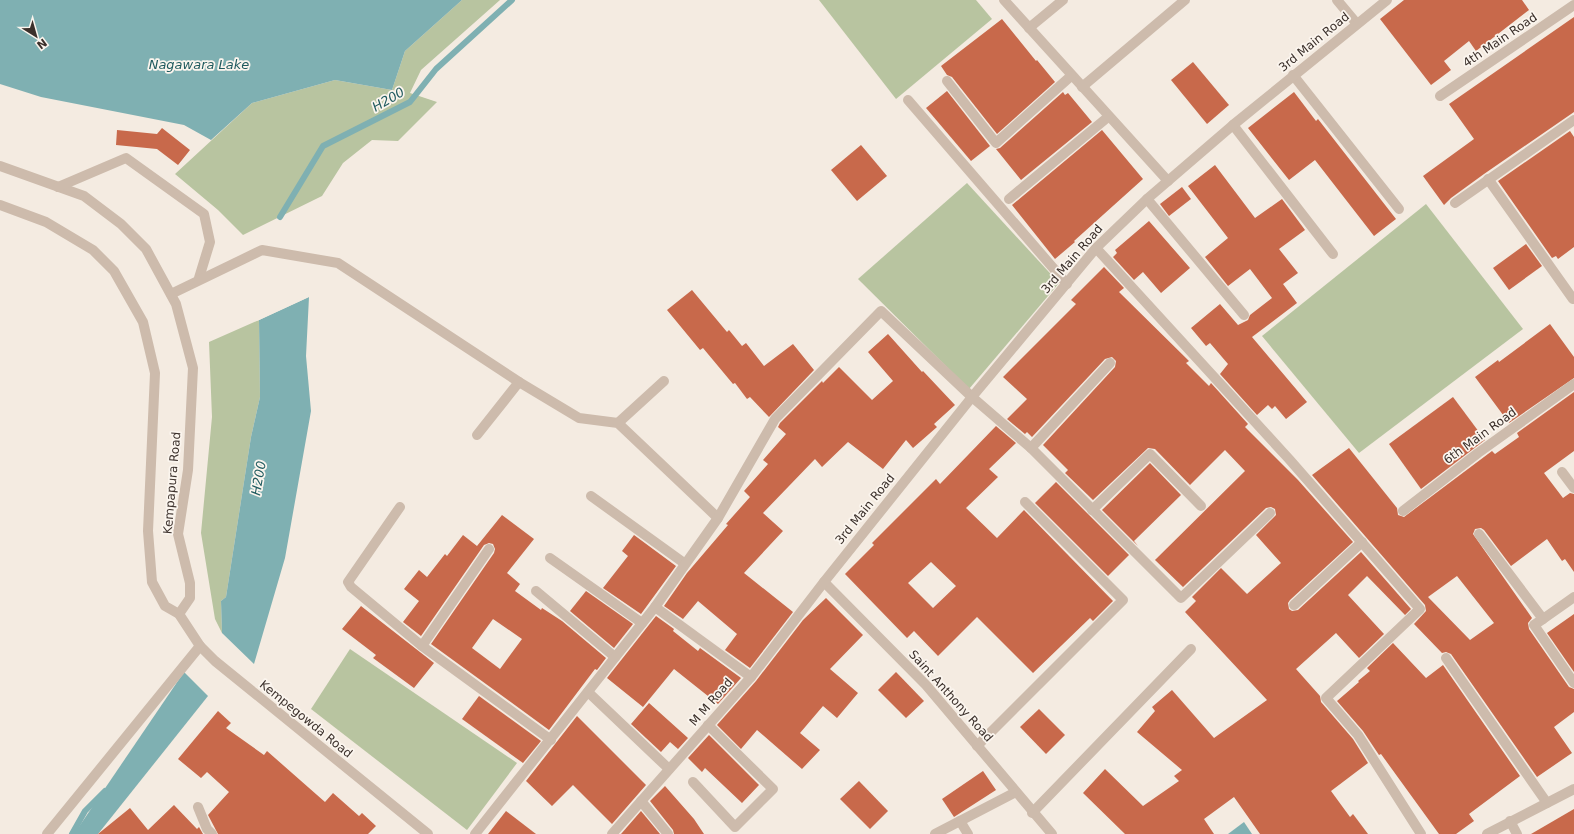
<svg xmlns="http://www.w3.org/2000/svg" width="1574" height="834" viewBox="0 0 1574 834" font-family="'DejaVu Sans',sans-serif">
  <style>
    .green { fill: #b8c4a0 }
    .water { fill: #7fb0b2 }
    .pier { fill: #f4ebe1 }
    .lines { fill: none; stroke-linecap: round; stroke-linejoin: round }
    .stream { stroke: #7fb0b2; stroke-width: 6 }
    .building { fill: #c8694b; fill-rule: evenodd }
    .minor { stroke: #cdbbac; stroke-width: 10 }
    .labels { text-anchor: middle; stroke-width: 3.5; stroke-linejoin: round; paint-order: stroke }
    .street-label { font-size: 12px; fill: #3b302b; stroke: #fbf5ee }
    .water-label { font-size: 13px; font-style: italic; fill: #1f5a5e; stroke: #fbf5ee }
  </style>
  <rect width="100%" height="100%" fill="#f4ebe1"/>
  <!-- green -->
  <g class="green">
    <polygon points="462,0 500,0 421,70 410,93 437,102 398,141 372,140 343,163 322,196 243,235 218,210 175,174 252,103 335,80 392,90 405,51"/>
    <polygon points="819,0 976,0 992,19 896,99"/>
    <polygon points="967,183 1059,283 969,389 858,279"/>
    <polygon points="1426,204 1523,329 1359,453 1262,336"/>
    <polygon points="259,320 260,397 251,437 226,597 221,601 222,633 215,619 201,533 212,417 209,342"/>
    <polygon points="350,649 517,763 467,830 311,709"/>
  </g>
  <!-- water -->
  <g class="water">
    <polygon points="0,0 462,0 405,51 392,90 335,80 252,103 211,140 184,125 41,97 0,84"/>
    <polygon points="309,297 306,356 311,411 285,558 254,664 222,633 221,601 226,597 251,437 260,397 259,320"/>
    <polygon points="184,672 208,696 98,834 74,834"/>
    <polygon points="1244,822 1252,834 1228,834"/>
  </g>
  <!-- pier -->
  <polygon class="pier" points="308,295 311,296 257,321 258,318"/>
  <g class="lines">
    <!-- stream -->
    <g class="stream">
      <polyline points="280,217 323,146 410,102 436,69 512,0"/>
      <polyline points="72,834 85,811 105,791"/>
    </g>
  </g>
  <!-- building -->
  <g class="building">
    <polygon points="1404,0 1522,0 1529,10 1476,51 1469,41 1444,61 1451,70 1431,85 1380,19"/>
    <polygon points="1574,17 1574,112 1484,174 1451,198 1444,205 1423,176 1474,139 1449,104"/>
    <polygon points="1002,19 1036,61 1037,60 1055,82 997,134 952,77 947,75 941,66"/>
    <polygon points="1193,62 1229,105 1207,124 1171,80"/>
    <polygon points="947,91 990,146 971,161 926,108"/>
    <polygon points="1063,92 1065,95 1068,93 1092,122 1021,180 996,149 1000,148"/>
    <polygon points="1294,92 1316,121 1318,119 1396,219 1374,236 1315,160 1289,180 1248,128"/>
    <polygon points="162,128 190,150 178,165 157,149 116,145 117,130 157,134"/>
    <polygon points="1102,130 1143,179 1074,241 1075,242 1055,259 1012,205"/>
    <polygon points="1570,131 1574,137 1574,247 1558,259 1556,256 1552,258 1498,181"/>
    <polygon points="861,145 887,176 857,201 831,170"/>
    <polygon points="1215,165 1255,218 1282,199 1305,230 1279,249 1298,273 1283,284 1297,303 1252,337 1307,402 1286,419 1275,406 1272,409 1268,405 1257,415 1220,374 1228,364 1210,343 1206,346 1191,328 1220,304 1238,325 1248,320 1250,315 1272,298 1250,269 1228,286 1205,257 1228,238 1188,186"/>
    <polygon points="1182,187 1191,199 1169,216 1160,204"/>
    <polygon points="1149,221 1190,268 1161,293 1143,272 1134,280 1113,257 1117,253 1115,250"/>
    <polygon points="1526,244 1542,266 1509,290 1493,268"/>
    <polygon points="1104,267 1124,288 1119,292 1189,361 1186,363 1209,386 1211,383 1248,424 1245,427 1298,480 1353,542 1290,600 1288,603 1289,609 1292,611 1298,610 1361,552 1411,609 1405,615 1367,576 1348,595 1384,634 1359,658 1336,633 1296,669 1320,696 1321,702 1353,739 1368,763 1331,791 1350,817 1353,814 1368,834 1260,834 1234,797 1204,819 1214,834 1125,834 1083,793 1105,769 1143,806 1179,781 1174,776 1182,770 1137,732 1155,711 1152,707 1172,690 1214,738 1267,700 1185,612 1196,601 1192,597 1221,568 1247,594 1281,563 1256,535 1276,515 1275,509 1271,507 1266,508 1183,587 1155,560 1245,471 1225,450 1190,485 1155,449 1148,448 1093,500 1065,473 1068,470 1043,445 1115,367 1116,361 1112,357 1105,359 1032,437 1027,432 1025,434 1007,419 1027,399 1003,377 1076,304 1071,300"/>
    <polygon points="692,290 727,332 729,330 742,346 746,343 764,366 793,344 814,370 769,417 750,397 747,399 735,383 733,384 703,348 700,350 667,310"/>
    <polygon points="1550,324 1574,357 1574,378 1509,423 1475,377 1498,360 1499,362"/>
    <polygon points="888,334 922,372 923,371 955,405 934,424 937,427 913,448 906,440 883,469 848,442 822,467 815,459 763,513 783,531 744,573 793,612 750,668 725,650 737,634 698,601 683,619 664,606 687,573 728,525 726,524 750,497 744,491 768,464 763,460 786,434 778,427 780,423 822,381 823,383 839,367 872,400 893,381 868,352"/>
    <path d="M1574,392v59l-30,22 19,25 7,-5 4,1v78l-9,-13 -3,2 -15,-22 -36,27 -27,-36 -3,-2 -6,1 -2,5 59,84 -4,5 1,6 40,58 5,2v23l-20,15 18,26 -35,24 -86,-123 -5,-2 -4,1 -28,-29 12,-13 -1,-6 -113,-130 37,-27 48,60 1,7 6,2 88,-66 3,3 24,-17 -2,-4zM1457,576l37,47 -24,17 -42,-43z"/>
    <polygon points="1453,397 1485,440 1421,489 1389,444"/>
    <path d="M996,426l20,17 -27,26 9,8 -32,31 31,30 27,-28 89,91 -20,20 -3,-3 -57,55 -56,-56 -39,39 -24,-25 -7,7 -62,-64 29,-29 -2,-2 64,-64 4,5zM931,562l25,24 -23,22 -25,-25z"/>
    <polygon points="1150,463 1181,495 1134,541 1138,546 1102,510"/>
    <polygon points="1056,482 1129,555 1108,576 1035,503"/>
    <path d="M502,515l32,24 -27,34 13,11 -5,7 26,19 1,-2 20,13 44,37 -9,12 -2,-1 -46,61 -118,-86 63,-91 1,-4 -2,-5 -4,-1 -5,2 -63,91 -18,-14 16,-21 -15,-12 15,-19 8,7 18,-23 2,2 16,-21 14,11zM493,619l29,20 -22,30 -28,-21z"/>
    <polygon points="634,535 676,566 641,614 603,588 628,556 622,551"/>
    <polygon points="586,591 633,624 614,648 570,611"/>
    <polygon points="826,598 863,635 830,669 858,693 837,718 823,706 800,733 820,750 802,769 757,730 741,749 717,725 756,681 803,620"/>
    <polygon points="361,606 434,663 414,688 373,658 376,655 342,629"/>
    <polygon points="1574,614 1574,672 1547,633"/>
    <polygon points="656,616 674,629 673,631 698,651 700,648 741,678 718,704 674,669 643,707 607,678"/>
    <polygon points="1393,643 1426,678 1443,665 1520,776 1469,814 1474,821 1456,834 1439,834 1381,754 1379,755 1363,731 1337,701 1359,682 1358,681 1370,671 1367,668"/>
    <polygon points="896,672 924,701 906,718 878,690"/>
    <polygon points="479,696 541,741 523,763 462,719"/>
    <polygon points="649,703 688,738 678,749 670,742 661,752 631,724"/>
    <polygon points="1039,709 1065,735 1046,754 1020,727"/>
    <polygon points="218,711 231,723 226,728 264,755 267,751 325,802 333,793 359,816 362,813 376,826 368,834 218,834 208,815 229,792 207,772 201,778 178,759"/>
    <polygon points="577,716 646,785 612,824 573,785 552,806 526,781"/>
    <polygon points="709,735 759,785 742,803 705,768 702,772 688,758"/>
    <polygon points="983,771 996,790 954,817 942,799"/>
    <polygon points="859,781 888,811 870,829 840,799"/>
    <polygon points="665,786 694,819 704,834 674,834 673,830 650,801"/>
    <polygon points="174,805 197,829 199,827 203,834 98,834 130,808 148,830"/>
    <polygon points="1574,809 1574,834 1531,834"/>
    <polygon points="506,811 536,834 488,834"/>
    <polygon points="641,811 660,834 621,834"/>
  </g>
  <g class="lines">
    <!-- minor -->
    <g class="minor">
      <polyline points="1004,0 1168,181"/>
      <polyline points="1337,0 1357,24"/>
      <polyline points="1029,28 1063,0"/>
      <polyline points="1293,75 1399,209"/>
      <polyline points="947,81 996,143 1071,76"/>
      <polyline points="1082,87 1185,0"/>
      <polyline points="1440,96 1574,5"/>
      <polyline points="908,100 1067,284"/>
      <polyline points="1233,125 1333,254"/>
      <polyline points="0,166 84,196 121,224 146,249 176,304 193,368 188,470 178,534 190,583 190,598 179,614"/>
      <polyline points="1488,179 1573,299"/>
      <polyline points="58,187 126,158 204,214 210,242 199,278"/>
      <polyline points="1009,199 1108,117"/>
      <polyline points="1147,199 1244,315"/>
      <polyline points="1455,203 1574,120"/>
      <polyline points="0,205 46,222 93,250 114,271 143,322 155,373 148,531 152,582 165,606 179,614 200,646 215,661 428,834"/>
      <polyline points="1096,248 1289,459 1420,609 1326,698 1358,735 1421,834"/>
      <polyline points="171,294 262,250 338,263 519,382 579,418 618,423 718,518"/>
      <polyline points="618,423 664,381"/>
      <polyline points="477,435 519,382"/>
      <polyline points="1031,448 1110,363"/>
      <polyline points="1562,472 1574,488"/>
      <polyline points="591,496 684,563"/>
      <polyline points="400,507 348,582 351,587 422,646"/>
      <polyline points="1092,510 1150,454 1201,506"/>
      <polyline points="1403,511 1478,453 1574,384"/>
      <polyline points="1479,534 1543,619 1534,625 1574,683"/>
      <polyline points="489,549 422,646 551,740"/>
      <polyline points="550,558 642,623"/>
      <polyline points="824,582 926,685 1052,834"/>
      <polyline points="536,591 615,657"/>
      <polyline points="1294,605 1362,542"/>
      <polyline points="655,607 751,677"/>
      <polyline points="1543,619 1574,597"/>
      <polyline points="1446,658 1547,803"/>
      <polyline points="588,692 669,769"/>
      <polyline points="977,746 1123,600 1025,502"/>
      <polyline points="693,782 735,827 773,789 708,725"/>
      <polyline points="641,801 668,834"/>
      <polyline points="198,807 207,829 212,834"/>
      <polyline points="1032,813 1191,649"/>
      <polyline points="960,821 968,834"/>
      <polyline points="1510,821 1517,834"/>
      <polyline points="47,834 200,646"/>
      <polyline points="475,834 655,607 718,518 775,419 881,311 972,397 1031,448 1181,598 1270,513"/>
      <polyline points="612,834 751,677 824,582 972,397 1096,248 1147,199 1233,125 1387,0"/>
      <polyline points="935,834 1016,792"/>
      <polyline points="1487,834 1574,789"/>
    </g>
  </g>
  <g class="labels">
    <!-- street labels -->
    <g class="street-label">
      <text transform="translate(1500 40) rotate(-34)" y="4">4th Main Road</text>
      <text transform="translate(1314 42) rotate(-39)" y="4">3rd Main Road</text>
      <text transform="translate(1072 259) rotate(-49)" y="4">3rd Main Road</text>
      <text transform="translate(1480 436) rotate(-36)" y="4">6th Main Road</text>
      <text transform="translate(172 483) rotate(-85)" y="4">Kempapura Road</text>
      <text transform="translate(865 509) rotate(-51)" y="4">3rd Main Road</text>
      <text transform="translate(951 696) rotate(48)" y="4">Saint Anthony Road</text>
      <text transform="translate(711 702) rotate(-49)" y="4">M M Road</text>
      <text transform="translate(306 719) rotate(39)" y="4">Kempegowda Road</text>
    </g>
    <!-- water labels -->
    <g class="water-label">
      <text x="199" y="69">Nagawara Lake</text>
      <text transform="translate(388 99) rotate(-30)" y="5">H200</text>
      <text transform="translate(258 478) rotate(-80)" y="5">H200</text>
    </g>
  </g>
  <!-- north arrow -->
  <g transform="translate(36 36) rotate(143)" stroke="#fbf5ee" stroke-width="3" paint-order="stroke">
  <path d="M0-3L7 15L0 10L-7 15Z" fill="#3b302b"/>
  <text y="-6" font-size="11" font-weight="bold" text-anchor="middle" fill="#3b302b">N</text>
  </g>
</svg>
